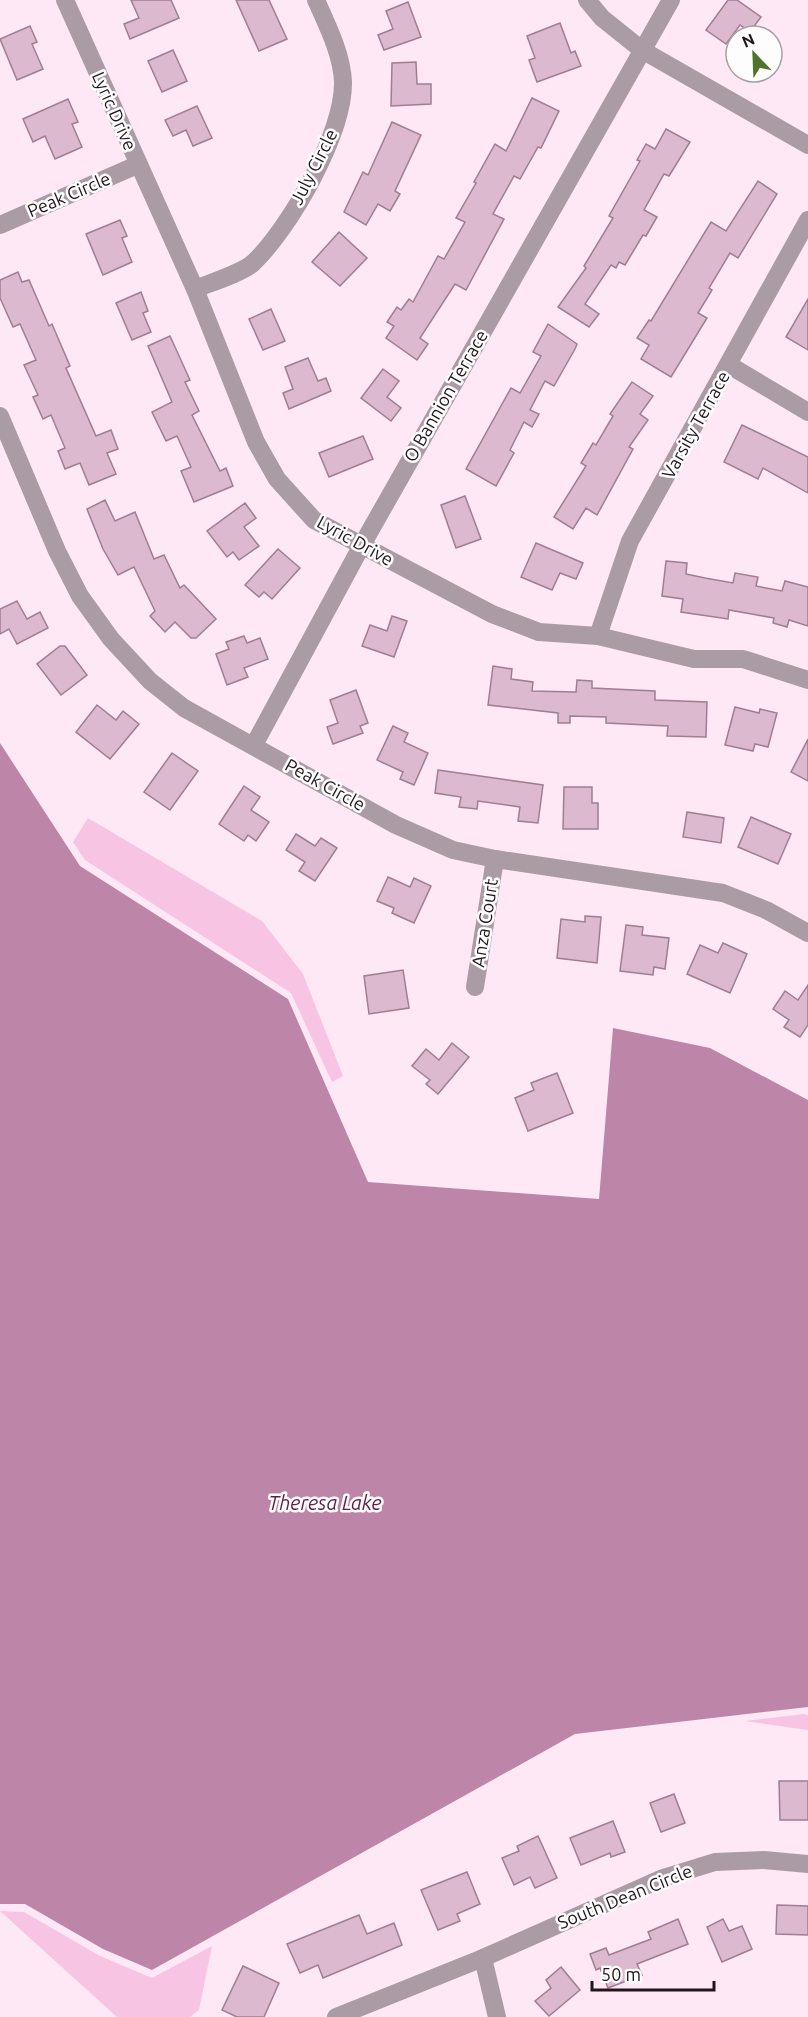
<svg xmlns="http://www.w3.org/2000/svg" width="808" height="2017" viewBox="0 0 808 2017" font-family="Ubuntu,sans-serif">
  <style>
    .green { fill: #f8c4e3 }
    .water { fill: #bd85a8 }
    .building { fill: #dcb9ce; stroke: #9f7e92; stroke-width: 1.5 }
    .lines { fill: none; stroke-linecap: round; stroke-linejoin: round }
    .minor { stroke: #ab9ba4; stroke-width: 18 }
    .labels { text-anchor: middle; stroke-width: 5; stroke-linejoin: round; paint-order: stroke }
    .street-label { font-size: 18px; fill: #22161d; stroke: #fcfdfc }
    .water-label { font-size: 20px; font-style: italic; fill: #611d4d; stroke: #fcfdfc }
  </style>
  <rect width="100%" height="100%" fill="#fee8f5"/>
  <!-- green -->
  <g class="green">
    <polygon points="88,818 262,921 303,974 343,1076 332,1082 291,993 85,860 73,842"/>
    <polygon points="804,1714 808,1715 808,1730 745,1721"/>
    <polygon points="0,1911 24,1912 100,1956 152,1978 212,1946 199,2010 190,2017 117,2017"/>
  </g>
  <!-- water -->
  <polygon class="water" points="0,743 80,866 288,999 368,1182 599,1199 613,1028 710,1048 808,1100 808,1707 575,1734 152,1970 103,1949 25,1904 0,1904"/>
  <!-- building -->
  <g class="building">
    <polygon points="131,0 171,0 179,18 130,39 124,24 139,18"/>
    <polygon points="236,0 269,0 287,39 259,51"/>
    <polygon points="728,0 737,0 761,17 750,32 740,25 726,44 706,30"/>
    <polygon points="408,2 421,37 384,50 378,35 393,29 386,11"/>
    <polygon points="560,23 571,53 575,51 581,66 537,82 529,60 535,58 527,36"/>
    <polygon points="30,26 37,42 32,44 43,69 17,80 0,39"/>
    <polygon points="173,50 187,81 162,92 148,61"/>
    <polygon points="416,62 417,84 431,84 431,104 391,106 392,63"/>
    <polygon points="532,98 559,111 541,148 538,147 520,179 514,176 493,214 504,219 466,290 455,284 420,338 428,344 417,360 386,338 394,326 387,322 397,307 401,310 409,299 413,302 438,256 444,259 465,222 456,218 476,183 474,182 495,144 506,151"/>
    <polygon points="68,99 78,122 72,124 82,147 55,159 45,136 33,142 23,119"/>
    <polygon points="197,106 212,138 193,146 186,130 173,136 165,120"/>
    <polygon points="392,122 421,135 395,191 400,194 390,211 378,204 366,225 344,212 363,172 368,175"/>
    <polygon points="666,129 690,142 669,176 664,174 644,210 657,217 646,236 643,235 625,265 619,262 616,268 611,265 585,304 599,314 589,327 558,307 586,268 584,266 613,218 609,216 640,161 637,160 646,144 655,149"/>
    <polygon points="758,181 777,194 738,258 730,253 709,288 712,290 698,313 707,318 671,377 641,359 649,345 637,338 649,320 651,321 711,222 726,231"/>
    <polygon points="120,220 127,236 122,238 132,262 103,275 86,234"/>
    <polygon points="339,232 367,258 340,286 312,262"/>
    <polygon points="18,272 22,282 29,280 49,326 52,324 70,366 66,368 96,436 111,430 118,449 107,453 116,474 89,485 80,463 65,469 58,451 65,448 51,415 43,419 33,397 38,395 24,365 36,360 20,324 13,327 0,298 0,280"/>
    <polygon points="141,292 148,311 143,313 151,332 132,340 116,303"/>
    <polygon points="808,299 808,350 786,337"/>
    <polygon points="271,309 285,341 263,350 249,319"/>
    <polygon points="548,324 577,344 575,349 554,386 545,381 530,410 539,414 532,427 524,422 510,450 514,453 496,486 466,469 511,388 520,393 541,356 533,352"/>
    <polygon points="170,336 190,380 185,382 199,411 192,415 220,471 226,468 233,486 194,502 181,471 191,467 177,436 166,441 152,412 172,402 148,346"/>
    <polygon points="308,358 318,381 326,378 331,391 289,409 283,393 293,389 285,367"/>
    <polygon points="383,369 399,381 387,397 401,408 391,421 361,398"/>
    <polygon points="632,382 653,396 640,414 648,420 629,447 633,449 597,515 586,508 573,529 554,517 586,466 581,463 593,443 596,445 613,416 610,414"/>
    <polygon points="742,425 808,457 808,493 763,468 758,479 724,462"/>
    <polygon points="363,436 373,459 329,477 319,453"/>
    <polygon points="465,496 481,539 456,548 441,505"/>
    <polygon points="105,500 115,521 135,512 154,559 164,555 180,588 184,585 216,619 196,638 191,638 175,622 165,632 150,616 155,611 134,567 118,575 103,549 87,509"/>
    <polygon points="245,503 256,518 244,527 259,546 239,560 233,552 227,557 207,531"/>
    <polygon points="536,543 583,563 576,579 560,573 552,590 521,577"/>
    <polygon points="278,549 300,568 272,599 264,592 259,597 245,585"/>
    <polygon points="666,561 687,563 686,574 705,578 733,583 735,573 758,577 756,586 782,591 785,581 808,587 808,626 789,620 787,627 773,623 774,618 729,610 728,619 681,612 683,599 662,596"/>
    <polygon points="17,601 27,619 40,612 48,628 17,644 9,629 0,634 0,609"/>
    <polygon points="392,616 407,621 394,657 362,646 370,625 387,631"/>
    <polygon points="244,636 247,643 260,638 268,659 244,668 248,677 227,685 216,654 229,649 226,642"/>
    <polygon points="60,646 65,646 87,675 61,695 37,664"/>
    <polygon points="493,666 512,669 511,679 533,682 532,691 576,692 577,680 592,681 592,688 655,691 655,700 707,702 706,737 667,736 668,726 606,723 606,717 570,716 570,723 558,723 558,713 488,705"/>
    <polygon points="356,690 368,723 360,726 363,733 333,744 327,727 338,723 330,700"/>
    <polygon points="97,705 116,720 123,711 139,724 110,759 76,732"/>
    <polygon points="735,707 759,713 760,709 777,713 768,747 755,744 753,751 725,745"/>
    <polygon points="393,726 408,733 404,742 428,753 414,785 400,779 403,772 377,760"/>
    <polygon points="808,739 808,781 791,772"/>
    <polygon points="172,753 198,771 170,810 144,792"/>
    <polygon points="438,770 543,785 538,823 518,821 520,807 478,801 477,809 459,807 461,797 435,793"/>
    <polygon points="244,786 260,797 251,810 269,822 256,841 248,835 244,841 219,824"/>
    <polygon points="564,787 592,787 592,803 598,803 598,829 563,829"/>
    <polygon points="687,812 724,818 721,843 683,837"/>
    <polygon points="751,817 791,834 778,864 738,847"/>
    <polygon points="296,834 315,846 321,838 337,848 315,881 299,871 305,862 286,850"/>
    <polygon points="388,877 410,887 414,878 431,886 414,923 392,913 394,908 377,901"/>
    <polygon points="585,916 601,917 597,963 557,958 561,919 585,922"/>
    <polygon points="626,925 643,927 642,935 669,938 665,969 654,967 653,975 620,971"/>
    <polygon points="723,943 747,954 730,993 687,974 700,945 718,953"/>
    <polygon points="403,970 409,1008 369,1014 364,976"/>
    <polygon points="808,985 808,1025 800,1037 784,1027 789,1020 773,1009 785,991 798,1000"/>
    <polygon points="452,1043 469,1057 438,1094 426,1084 430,1080 412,1066 426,1049 439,1060"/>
    <polygon points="557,1073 573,1113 528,1131 515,1098 534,1090 531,1083"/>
    <polygon points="779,1781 808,1781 808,1820 780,1820"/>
    <polygon points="674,1794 685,1823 661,1832 650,1803"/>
    <polygon points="613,1821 625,1852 611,1857 610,1853 581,1865 570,1838"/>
    <polygon points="538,1836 557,1878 535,1888 530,1877 514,1885 502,1858 519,1851 517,1846"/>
    <polygon points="467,1872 480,1904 457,1914 460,1921 438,1930 421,1890"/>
    <polygon points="777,1905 808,1906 808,1935 776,1934"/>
    <polygon points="359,1915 367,1934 394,1923 402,1945 323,1978 318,1965 300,1973 287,1944"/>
    <polygon points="678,1919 688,1944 637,1964 642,1975 608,1988 600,1968 596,1970 590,1954 606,1948 609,1955 651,1939 648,1932"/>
    <polygon points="723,1919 729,1931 742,1926 752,1949 722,1962 707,1927"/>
    <polygon points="243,1966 279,1983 264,2017 237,2017 222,2010"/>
    <polygon points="561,1967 580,1990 549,2016 535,2001 551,1988 546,1980"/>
  </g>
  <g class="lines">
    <!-- minor -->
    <g class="minor">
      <polyline points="65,0 195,289 256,442 277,479 314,520 492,614 539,632 598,636 694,659 743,659 808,680"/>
      <polyline points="587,0 602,18 642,50 808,145"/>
      <polyline points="0,225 137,165"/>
      <path d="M195,289c15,-6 47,-16 58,-26 37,-35 91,-130 90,-181 -1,-28 -16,-57 -27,-82"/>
      <polyline points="729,365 808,412"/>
      <polyline points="0,416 57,551 80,596 111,639 150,681 184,708 396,825 453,850 495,859 723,893 766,910 808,933"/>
      <polyline points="598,636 630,541 808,220"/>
      <polyline points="254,745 362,545 671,0"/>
      <polyline points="475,987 495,859"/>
      <polyline points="483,1958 497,2017"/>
      <polyline points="336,2017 483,1958 663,1878 715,1862 764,1860 808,1864"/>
    </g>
  </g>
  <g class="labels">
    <!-- street labels -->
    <g class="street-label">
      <text transform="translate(114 111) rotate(66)" y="6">Lyric Drive</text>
      <text transform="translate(314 167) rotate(-63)" y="6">July Circle</text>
      <text transform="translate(69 195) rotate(-23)" y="6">Peak Circle</text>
      <text transform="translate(446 396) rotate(-60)" y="6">O Bannion Terrace</text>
      <text transform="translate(696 425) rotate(-61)" y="6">Varsity Terrace</text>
      <text transform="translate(355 541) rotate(29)" y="6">Lyric Drive</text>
      <text transform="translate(325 785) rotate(29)" y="6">Peak Circle</text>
      <text transform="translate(485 923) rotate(-81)" y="6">Anza Court</text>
      <text transform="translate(625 1897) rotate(-22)" y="6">South Dean Circle</text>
    </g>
    <!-- water labels -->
    <g class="water-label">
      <text x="325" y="1510">Theresa Lake</text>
    </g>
  </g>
  <!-- north arrow -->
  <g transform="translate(754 54) rotate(337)"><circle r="28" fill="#fcfdfc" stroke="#a5a1a3" stroke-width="1.5"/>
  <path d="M0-4.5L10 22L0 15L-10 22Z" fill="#51742d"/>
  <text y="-9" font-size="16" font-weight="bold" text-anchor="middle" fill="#22161d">N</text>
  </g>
  <!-- scale -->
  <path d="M592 1981v9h122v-9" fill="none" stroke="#22161d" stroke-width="3"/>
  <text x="601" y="1981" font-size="18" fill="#22161d" stroke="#fcfdfc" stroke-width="4.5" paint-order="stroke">50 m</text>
</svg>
